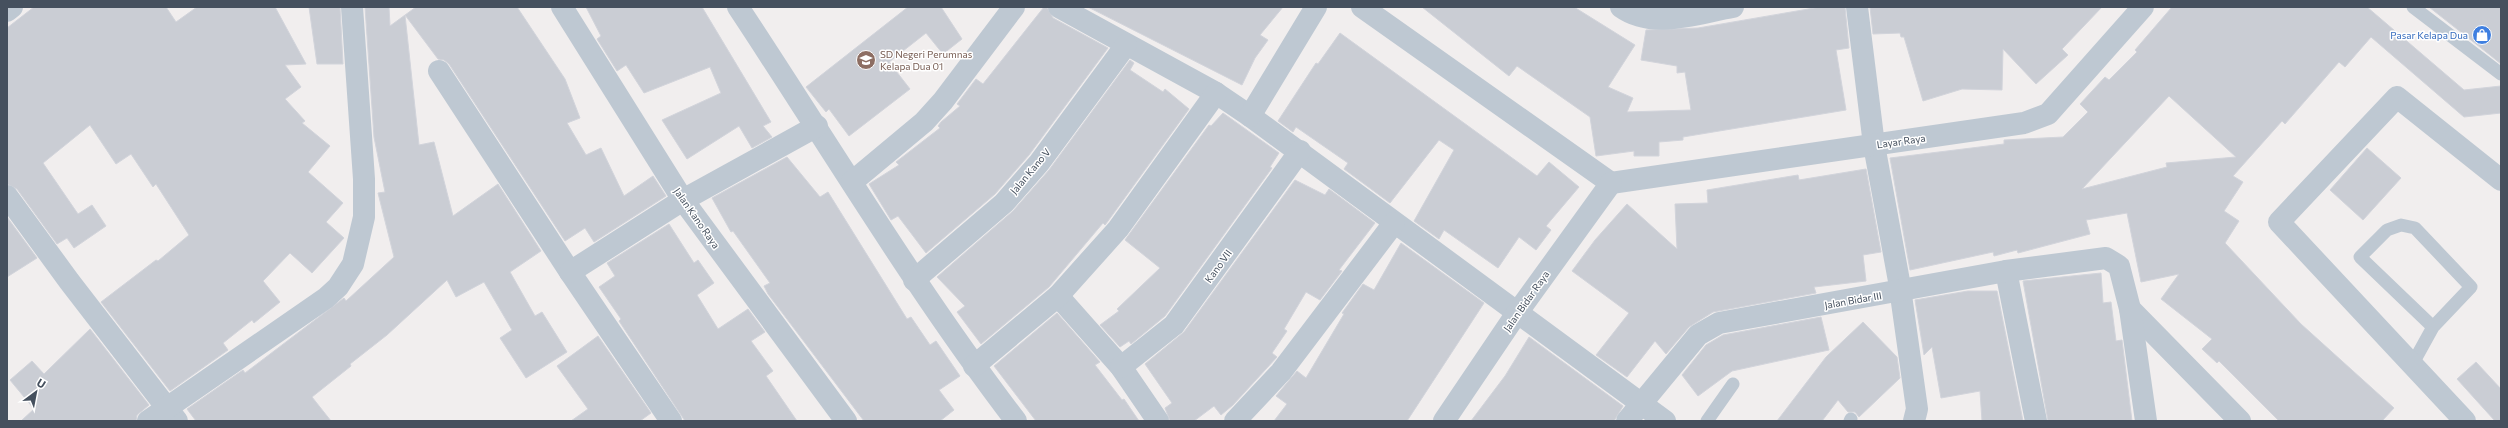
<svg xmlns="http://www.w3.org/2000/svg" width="2508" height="428" viewBox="0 0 2508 428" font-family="Commissioner,sans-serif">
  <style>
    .building { fill: #cacdd4; stroke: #d2d4db; fill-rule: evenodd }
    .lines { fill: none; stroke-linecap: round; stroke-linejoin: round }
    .service { stroke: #bec8d2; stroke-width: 13 }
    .minor { stroke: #bec8d2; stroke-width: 22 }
    .tertiary { stroke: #bec8d2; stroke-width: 22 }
    .labels { text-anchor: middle; stroke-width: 3; stroke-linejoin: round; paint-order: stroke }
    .shop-label { font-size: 10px; fill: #366cbe; stroke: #fff; text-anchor: end }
    .education-label { font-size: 10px; fill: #785e54; stroke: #fff; text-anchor: start }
    .street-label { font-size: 10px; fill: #45505e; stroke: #fff }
  </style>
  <rect width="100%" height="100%" fill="#f1eeee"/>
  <!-- building -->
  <g class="building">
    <polygon points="34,7 166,7 176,22 197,7 275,7 306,64 285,65 301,87 285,99 305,121 302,123 330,146 308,172 343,203 326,222 344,238 312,273 290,253 263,281 280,302 254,323 252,320 223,343 228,350 170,391 101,302 156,260 158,261 189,235 156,184 153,187 131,154 116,164 90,125 43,163 78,214 92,205 106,226 74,248 67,238 57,244 17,189 7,184 7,28"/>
    <polygon points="309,7 340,7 343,64 317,64"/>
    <polygon points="365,7 389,7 390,26 416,7 517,7 565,79 580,118 567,123 586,155 601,148 624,196 653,176 666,196 594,242 585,228 565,241 449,64 444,60 438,59 405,15 419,145 434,142 453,216 498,184 541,251 510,272 535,316 542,312 567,352 526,378 500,338 512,330 484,282 456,297 447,280 387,335 350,364 351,366 312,397 331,421 196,421 187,409 243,370 245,373 344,298 346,301 394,257 378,193 385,192 374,137"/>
    <polygon points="586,7 702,7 771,122 763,126 772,137 752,148 739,126 687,159 662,120 721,93 710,67 644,93 626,65 617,71 597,39 601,36"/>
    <polygon points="908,7 941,7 962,39 943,54 926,33 889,62 910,89 849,136 829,109 826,112 806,87"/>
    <polygon points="1044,7 1047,7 1053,18 1108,48 1029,155 995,194 926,253 898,216 891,220 869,184 899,165 896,162 940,128 938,126 941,122 960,106 957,104 976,79 983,84"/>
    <polygon points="1088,7 1283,7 1260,35 1268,40 1255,58 1242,85"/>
    <polygon points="1422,7 1574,7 1635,45 1608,87 1633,98 1627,112 1691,110 1685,72 1677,73 1677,66 1641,60 1646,30 1698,28 1820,7 1845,7 1849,48 1836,50 1846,110 1683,137 1683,140 1659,142 1659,156 1634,156 1634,151 1596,156 1590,117 1517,66 1509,76"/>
    <polygon points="1870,7 2102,7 2062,49 2068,55 2036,84 2003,49 2002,90 1962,89 1923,101 1904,37 1901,37 1900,33 1873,34"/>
    <path d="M2172,7h195l97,83 37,-4v27l-37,4 -93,-80 -26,30 -6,-5 -54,62 -3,-3 -49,55 10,6 -19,29 15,10 -14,22 76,81 93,84 -12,13h-103l-60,-60 -2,2 -15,-14 10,-10 -51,-40 18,-25 -38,8 -14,-69 -41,7 4,14 -72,19 -1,-3 -23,6 -1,-4 -83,18 -20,-112 114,-14v-4l59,-3 25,-25 -8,-8 25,-27 4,3 28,-28 -2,-2zM2169,96l67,61 -70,6 1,4 -85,22z"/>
    <polygon points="2429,7 2501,7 2501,64 2490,55"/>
    <polygon points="1340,33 1537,176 1549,162 1579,187 1546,226 1551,230 1536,250 1519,237 1498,268 1444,230 1439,239 1414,221 1454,150 1439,140 1390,203 1344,169 1348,163 1296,127 1293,132 1278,121 1316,63 1318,64"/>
    <polygon points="1130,60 1134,63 1130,70 1163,92 1165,89 1189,109 1108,221 1105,225 1103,223 1049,287 981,344 957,312 965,306 937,277 1013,211 1049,170"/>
    <polygon points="1223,113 1279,153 1270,167 1272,168 1165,316 1131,344 1129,341 1120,347 1100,325 1119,311 1117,309 1160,268 1125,240 1209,125 1211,126"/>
    <polygon points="2367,148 2401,178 2363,220 2330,190"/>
    <polygon points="787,157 820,197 828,192 907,319 911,317 930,345 936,341 960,376 939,390 954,410 940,421 864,421 768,294 764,286 770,283 733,231 731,232 712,198"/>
    <polygon points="1866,169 1881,252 1863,255 1866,281 1814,287 1816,293 1713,312 1689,327 1666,354 1655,341 1627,377 1596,355 1629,313 1572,271 1595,240 1627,204 1677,249 1675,204 1708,203 1707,190 1798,175 1799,180"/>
    <polygon points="1295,180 1325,195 1329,189 1375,223 1339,270 1342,271 1320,300 1306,292 1284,329 1287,331 1272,353 1277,357 1233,405 1221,415 1214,406 1194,421 1170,421 1165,408 1172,403 1145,364 1184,332"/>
    <polygon points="7,217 37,258 7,277"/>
    <polygon points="669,224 694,263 698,260 714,283 697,295 718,329 748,309 765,332 751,341 773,371 766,376 797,421 685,421 619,321 621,319 599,287 615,276 607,263"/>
    <polygon points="1401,243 1484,303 1407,421 1274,421 1287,404 1276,396 1297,371 1306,378 1344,314 1342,313 1363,284 1374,290"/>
    <polygon points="2101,273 2103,303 2111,302 2116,341 2122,340 2132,421 2048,421 2023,281"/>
    <polygon points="1968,291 1997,291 2023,421 1982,421 1980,391 1941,398 1932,347 1924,355 1915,300"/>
    <polygon points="1057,313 1100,362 1095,365 1122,400 1124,399 1139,421 1036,421 994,366"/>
    <polygon points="1821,317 1829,350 1732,371 1698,396 1682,375 1706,345 1723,335"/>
    <polygon points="1863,322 1897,357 1900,378 1859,417 1855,412 1848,412 1838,400 1822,421 1777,421 1826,357"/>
    <polygon points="90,329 149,405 137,415 136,421 21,421 34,409 10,380 32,361 44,374"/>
    <polygon points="598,336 651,413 640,421 571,421 588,409 557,366"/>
    <polygon points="1529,337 1623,406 1614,421 1471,421 1505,376"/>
    <polygon points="2476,362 2501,389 2501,421 2495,421 2457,379"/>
  </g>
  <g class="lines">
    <!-- service -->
    <g class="service">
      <polyline points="2413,7 2501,74"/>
      <polyline points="2412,365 2433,327 2471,287 2415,228 2401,225 2387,230 2360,257 2433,327"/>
      <polyline points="1707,421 1733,384"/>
      <polyline points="1850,421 1851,419"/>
    </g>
    <!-- minor -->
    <g class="minor">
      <polyline points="562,7 683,200 846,421"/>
      <path d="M738,7c92,139 177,282 278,414"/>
      <polyline points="1059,7 1216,93 1250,116 1665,421"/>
      <polyline points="1362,7 1611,183"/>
      <path d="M1621,7c32,23 77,6 112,0"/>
      <polyline points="1857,7 1874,145 1899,281 1917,409 1914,421"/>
      <polyline points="439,71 570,272 671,421"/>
      <polyline points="1250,116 1316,7"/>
      <polyline points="852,182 924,122 943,101 1014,7"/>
      <polyline points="1611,183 2024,123 2048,114 2143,7"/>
      <polyline points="7,196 69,281 177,421"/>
      <polyline points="2006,271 2036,421"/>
      <polyline points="570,272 683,200 817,126"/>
      <polyline points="914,280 1004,203 1039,163 1126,45"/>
      <polyline points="1058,296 1121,367 1158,421"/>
      <polyline points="2130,309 2240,421"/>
      <polyline points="974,366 1058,296 1118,229 1216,93"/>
      <polyline points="1121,367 1174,325 1300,151"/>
      <polyline points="148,421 326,298 338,287 353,264 364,217 364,179 352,7"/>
      <polyline points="1235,421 1281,372 1394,223"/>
      <polyline points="1444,421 1517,313 1611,183"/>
      <polyline points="1627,421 1698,335 1719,323 2006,271 2106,258 2119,266 2130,309 2146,421"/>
      <polyline points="2465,421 2279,222 2397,97 2501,180"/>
    </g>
    <!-- tertiary -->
    <polyline class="tertiary" points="7,11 12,7"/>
  </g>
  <!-- icons -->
  <defs>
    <g id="shop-disc" transform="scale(1)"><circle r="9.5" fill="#3f7fe0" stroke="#fff"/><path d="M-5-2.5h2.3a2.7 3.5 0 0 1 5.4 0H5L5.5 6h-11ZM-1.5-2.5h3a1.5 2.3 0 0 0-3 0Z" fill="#fff"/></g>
    <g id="school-disc" transform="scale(1)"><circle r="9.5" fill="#8d6e63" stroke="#fff"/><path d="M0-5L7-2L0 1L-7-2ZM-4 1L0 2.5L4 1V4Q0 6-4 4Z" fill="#fff"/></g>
  </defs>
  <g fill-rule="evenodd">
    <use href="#shop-disc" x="2482" y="35"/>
    <use href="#school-disc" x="866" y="60"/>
  </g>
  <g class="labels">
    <!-- shop labels -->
    <g class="shop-label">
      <text x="2468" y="39">Pasar Kelapa Dua</text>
    </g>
    <!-- education labels -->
    <g class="education-label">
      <text x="880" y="58">SD Negeri Perumnas<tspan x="880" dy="12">Kelapa Dua 01</tspan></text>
    </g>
    <!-- street labels -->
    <g class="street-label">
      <text transform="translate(1901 141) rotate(-8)" y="4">Layar Raya</text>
      <text transform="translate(1030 171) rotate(-50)" y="4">Jalan Kano V</text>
      <text transform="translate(697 218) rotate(55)" y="4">Jalan Kano Raya</text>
      <text transform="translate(1218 266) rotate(-54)" y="4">Kano VII</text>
      <text transform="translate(1853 300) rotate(-10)" y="4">Jalan Bidar III</text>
      <text transform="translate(1526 301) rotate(-55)" y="4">Jalan Bidar Raya</text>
    </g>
  </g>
  <!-- border -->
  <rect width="2508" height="428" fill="none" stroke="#45505e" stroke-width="16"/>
  <!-- north arrow -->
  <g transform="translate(36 392) rotate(32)" stroke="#ffffff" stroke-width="3" paint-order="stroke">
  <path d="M0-3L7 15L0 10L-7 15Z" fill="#45505e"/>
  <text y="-6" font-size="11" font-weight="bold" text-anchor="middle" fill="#45505e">U</text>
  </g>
</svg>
